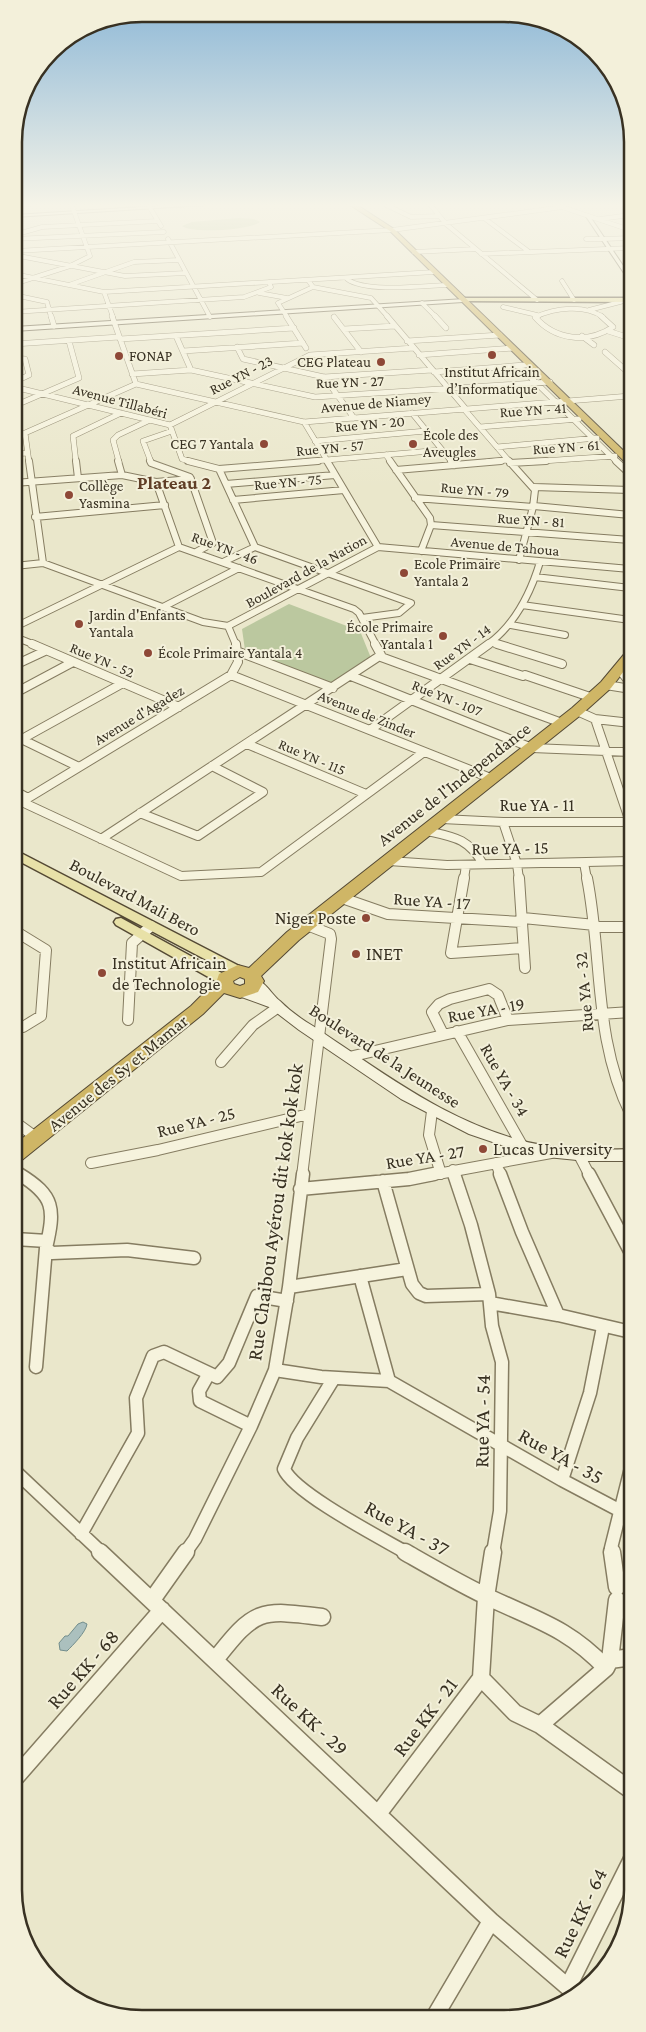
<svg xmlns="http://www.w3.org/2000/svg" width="646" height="2032" font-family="'Crimson Pro',serif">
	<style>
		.green { fill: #bbc89f }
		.water { fill: #abc0be; stroke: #728d8c }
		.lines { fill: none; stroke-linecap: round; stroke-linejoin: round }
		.street-far6-casing { stroke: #857c61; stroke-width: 5 }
		.street-far5-casing { stroke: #857c61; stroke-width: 6 }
		.street-far4-casing { stroke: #857c61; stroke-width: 8 }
		.street-far3-casing { stroke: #857c61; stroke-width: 10 }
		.street-far2-casing { stroke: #857c61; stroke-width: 12 }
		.street-far1-casing { stroke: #857c61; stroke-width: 15 }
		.street-casing { stroke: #857c61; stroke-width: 19 }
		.secondary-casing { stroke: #675d44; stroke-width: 2 }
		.primary-casing { stroke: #544934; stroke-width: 3 }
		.highway-casing { stroke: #544934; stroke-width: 2 }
		.street-far6 { stroke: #f6f3dd; stroke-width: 4 }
		.street-far5 { stroke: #f6f3dd; stroke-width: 5 }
		.street-far4 { stroke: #f6f3dd; stroke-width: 6 }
		.street-far3 { stroke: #f6f3dd; stroke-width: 8 }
		.street-far2 { stroke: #f6f3dd; stroke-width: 10 }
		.street-far1 { stroke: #f6f3dd; stroke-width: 12 }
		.street { stroke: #f6f3dd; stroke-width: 16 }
		.secondary { fill: #f6f3dd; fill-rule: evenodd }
		.primary { fill: #e8e1a8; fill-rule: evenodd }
		.highway { fill: #cfb666; fill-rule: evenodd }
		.poi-dot { fill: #8e4837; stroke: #f3f0da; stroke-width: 2 }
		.labels { text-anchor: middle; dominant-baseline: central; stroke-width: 4; stroke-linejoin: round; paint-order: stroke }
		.far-poi-label { font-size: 15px; fill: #383122; stroke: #f3f0da; text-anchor: start }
		.far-street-label { font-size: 15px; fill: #383122; stroke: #f3f0da }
		.street-label { font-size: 18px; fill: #383122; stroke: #f3f0da }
		.poi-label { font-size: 18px; fill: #383122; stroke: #f3f0da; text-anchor: start }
		.far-district-label { font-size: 19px; font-weight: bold; fill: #603e26; stroke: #f3f0da }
		.near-street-label { font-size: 21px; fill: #383122; stroke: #f3f0da }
		.rim { fill: none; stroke: #383122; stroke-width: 2.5 }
	</style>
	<rect width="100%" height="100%" fill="#eae7cb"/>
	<path class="green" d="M239 218 254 219 260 222C250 230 192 234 182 226L192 222Z
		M289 604 360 631 371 658 331 683 245 650 242 629Z"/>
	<path class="water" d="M83 1622 87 1624C86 1632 73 1645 67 1651L60 1650 59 1643 65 1636H68L78 1624Z"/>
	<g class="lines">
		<defs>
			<path id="street-far6" d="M147 203 161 226
				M382 203 411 217 439 216
				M429 203 446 224 537 300
				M14 205 39 203
				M556 205 630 230
				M630 207 624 208 630 210
				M484 218 528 251
				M600 219 630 215
				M14 235 42 227 158 221
				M14 239 164 232
				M168 239 210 317
				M586 239H603
				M603 239 630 238
				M14 241 19 256 125 276 186 273
				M16 251 392 230 563 207
				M414 252 475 249
				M481 254 630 248
				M14 274 104 292 113 317
				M347 279C365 293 424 286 447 285
				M308 280 313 287 371 298 388 317
				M562 281 574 300
				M14 284 70 266 90 256 71 203
				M69 285 134 262 179 260
				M104 292 434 272
				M259 293 287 298
				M14 295 47 302 51 317
				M422 303 436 317
				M503 307 537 315
				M589 310 628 300
				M14 312 244 297 271 287 269 282
				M287 317 278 303 313 287
				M535 317C555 308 584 304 603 317"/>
			<path id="street-far5" d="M51 316 54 326
				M112 316 136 384
				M286 316 306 348
				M387 316 466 409
				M435 316 446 328
				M538 316 535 317C555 340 587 344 613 327L601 316
				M334 317 361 352
				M344 329 395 326
				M608 331 630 338
				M176 336 191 370 315 397 550 382
				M582 336 594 345
				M120 339 294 328
				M407 341 500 335
				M14 344 119 337
				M237 347 243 359 324 377 432 370
				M183 351 303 343
				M605 352 630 374
				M419 355 513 348
				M14 358 25 359 29 375 14 382
				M519 366 617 462
				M434 372 525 365
				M132 374 191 370
				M324 377 354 418
				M14 387 170 425 182 459 192 462
				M14 406 79 378 69 341
				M464 409 510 462
				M412 413 452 462
				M304 422 328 462
				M170 425 310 355 414 348
				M480 427 579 419
				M25 433 29 462
				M14 434 25 433 136 384 304 422 630 396
				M315 441 426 431
				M497 447 597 438
				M14 454 27 453
				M386 455 391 462
				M76 462 73 436 121 413
				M119 462 113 440 118 435 150 420
				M151 462 143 441 172 431
				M303 462 442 450
				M487 462 507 460
				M528 462 615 456"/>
			<path id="street-far4" d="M29 461 43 563
				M76 461 78 478
				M118 461 122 475 156 482 179 547 354 609 359 613 376 645
				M150 461 151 463 190 477 213 543 196 552
				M188 461 219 469 255 547 411 603 399 613 362 618
				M327 461 378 547
				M390 461 430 518 431 525 421 551
				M451 461 455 465
				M509 461 535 490 533 507 519 560
				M616 461 630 474
				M510 463 546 461
				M219 469 318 461
				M396 470 501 461
				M156 482 191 479
				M14 483 122 475
				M226 484 335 475
				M534 487 630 490
				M415 498 533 507
				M233 500 344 490
				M534 506 630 515
				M35 517 165 505
				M431 525 630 540
				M378 547 630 569
				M223 562 255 547
				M15 566 43 563 203 622 228 626 378 547
				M535 577 630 588
				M522 605 630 620
				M163 607 239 568
				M511 625 565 635
				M228 626 236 645
				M15 627 179 547
				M15 637 35 645
				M493 643 501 645
				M487 645C515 625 530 595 540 562"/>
			<path id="street-far3" d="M32 644 179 707
				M497 644 562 664
				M239 652 333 688
				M381 657 562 723
				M470 659 523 676
				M15 665 45 651
				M620 670 631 684
				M231 675 493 779
				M525 675 593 698
				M351 676 532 748 631 752
				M606 685 631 689
				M15 693 73 662
				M577 711 595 719 631 723
				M595 719 631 825
				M370 730 489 644
				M15 736 79 767
				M22 739 123 683
				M247 744 366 794
				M15 791 28 798
				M22 802 181 876 261 872 424 752
				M15 806 231 675 238 662 236 644
				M140 813 198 836 263 792 212 766
				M442 819 503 822H631
				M503 822 517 864 519 879
				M427 831C454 837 468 838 483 864
				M101 839 381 655 375 644
				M389 861 447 865 631 861
				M584 863 587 879
				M464 879 466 865"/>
			<path id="street-far2" d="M464 878 451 953 523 948
				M519 878 525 968
				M587 878C603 959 593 1039 631 1115
				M342 898 388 914 522 922
				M523 918 595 925
				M595 927H631
				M15 931 46 950 41 1016 23 1027 15 1025
				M128 1020 132 943 151 926
				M457 1031 523 1147
				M443 1034 432 1012 439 1004 450 999 489 989 498 995 508 1020
				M349 1057 508 1020 631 1012
				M221 1062 253 1025 277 1008
				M432 1111 429 1135 441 1174
				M15 1122 37 1138
				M579 1155 590 1176
				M91 1163 158 1150 309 1114
				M496 1163 501 1176
				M453 1170 455 1176
				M15 1172 21 1176
				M302 1176 331 939 330 934 307 925
				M427 1176 551 1153"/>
			<path id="street-far1" d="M19 1174C55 1196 55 1209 46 1248L52 1253 127 1250 194 1258
				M454 1174 471 1225 489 1294 492 1326 502 1362 500 1511 493 1553
				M500 1174 522 1232 558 1315
				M589 1174 631 1253
				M383 1181 412 1284 419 1293 426 1296 489 1294
				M300 1189 409 1179 434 1174
				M15 1239 47 1241
				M360 1276 389 1381
				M289 1287 407 1269
				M490 1303 558 1315 631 1332
				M36 1367 46 1248
				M275 1370 321 1377 389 1381 562 1480 632 1517
				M208 1375 199 1391 200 1401 251 1426
				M334 1378 297 1438 284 1469C294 1493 381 1538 407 1553
				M16 1472 102 1553
				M562 1480 590 1393 603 1327
				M81 1534 138 1433 136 1398 153 1356 164 1352 217 1377 229 1363 257 1296 287 1301
				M185 1553 195 1539 251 1426 275 1370 289 1287 303 1174
				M612 1553 611 1548 631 1468"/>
			<path id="street" d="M100 1552 491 1921 576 1994
				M405 1552C433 1568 462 1585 492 1599 539 1621 569 1629 606 1668
				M612 1552 617 1587
				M152 1600 186 1552
				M215 1660C255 1609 259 1609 322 1617
				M610 1660 617 1600
				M481 1678 486 1597 493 1552
				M540 1725 606 1668 610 1660 632 1657
				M16 1777 162 1610
				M378 1814 481 1678 515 1713 540 1725 632 1791
				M568 1987 632 1859
				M435 2016 491 1921"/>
			<path id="secondary" d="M206 203H235L14 217V215Z
				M585 215H589L630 276V282Z
				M465 299 463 302 14 331V327Z
				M255 979C265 981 272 995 280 1001 290 1011 301 1019 313 1026 385 1074 459 1132 548 1146 575 1150 603 1150 631 1149V1161H587L547 1157 510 1148 469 1134 401 1099 299 1030 269 1007 236 995 234 992 236 989 241 987 255 992 248 983Z"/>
			<path id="primary" d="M463 298H630V302L461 301Z
				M15 850 243 968 245 971 243 974H233L15 859Z
				M121 918 229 977 231 980 229 983H219L116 925 114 922 116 919Z"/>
			<path id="highway" d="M347 203H354L394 229 630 457V465L627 464 390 231Z
				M630 651V663L611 688 582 714 299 940 261 976 264 981 258 992 240 998 224 993 203 1014 22 1160 15 1162V1144L191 1006 217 980 219 974 238 965 249 968 287 932 572 708 601 682 626 652ZM240 977 245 979V984L240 986 234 984 233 981Z"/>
		</defs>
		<use href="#street-far6" class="street-far6-casing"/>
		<use href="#street-far5" class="street-far5-casing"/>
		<use href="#street-far4" class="street-far4-casing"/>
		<use href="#street-far3" class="street-far3-casing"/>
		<use href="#street-far2" class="street-far2-casing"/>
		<use href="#street-far1" class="street-far1-casing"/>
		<use href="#street" class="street-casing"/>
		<use href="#secondary" class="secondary-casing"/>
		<use href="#primary" class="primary-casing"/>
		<use href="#highway" class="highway-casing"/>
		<use href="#street-far6" class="street-far6"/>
		<use href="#street-far5" class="street-far5"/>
		<use href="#street-far4" class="street-far4"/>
		<use href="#street-far3" class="street-far3"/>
		<use href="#street-far2" class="street-far2"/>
		<use href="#street-far1" class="street-far1"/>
		<use href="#street" class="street"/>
		<use href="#secondary" class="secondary"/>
		<use href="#primary" class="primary"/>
		<use href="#highway" class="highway"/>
	</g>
	<linearGradient id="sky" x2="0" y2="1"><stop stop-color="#8fb9d7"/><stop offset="0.42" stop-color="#f6f4e8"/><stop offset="1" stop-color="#f6f4e8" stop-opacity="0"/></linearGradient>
	<rect width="646" height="488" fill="url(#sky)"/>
	<g class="poi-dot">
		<circle cx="492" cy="355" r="5"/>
		<circle cx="119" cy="356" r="5"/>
		<circle cx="381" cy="362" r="5"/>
		<circle cx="264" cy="444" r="5"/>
		<circle cx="413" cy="444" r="5"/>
		<circle cx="69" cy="495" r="5"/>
		<circle cx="404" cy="573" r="5"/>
		<circle cx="79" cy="624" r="5"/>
		<circle cx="443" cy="636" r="5"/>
		<circle cx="148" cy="653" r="5"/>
		<circle cx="366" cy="918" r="5"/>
		<circle cx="356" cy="954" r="5"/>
		<circle cx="102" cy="973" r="5"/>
		<circle cx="483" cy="1149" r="5"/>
	</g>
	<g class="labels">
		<g class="far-poi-label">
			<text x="129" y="356">FONAP</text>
			<text x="371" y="362" text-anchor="end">CEG Plateau</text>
			<text x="492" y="372" text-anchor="middle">Institut Africain<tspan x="492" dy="17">d’Informatique</tspan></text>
			<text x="423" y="435">École des<tspan x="423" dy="17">Aveugles</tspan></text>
			<text x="254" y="444" text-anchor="end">CEG 7 Yantala</text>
			<text x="79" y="486">Collège<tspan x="79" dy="17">Yasmina</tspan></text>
			<text x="414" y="564">Ecole Primaire<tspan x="414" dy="17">Yantala 2</tspan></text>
			<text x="89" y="615">Jardin d'Enfants<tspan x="89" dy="17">Yantala</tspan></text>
			<text x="433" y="627" text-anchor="end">École Primaire<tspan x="433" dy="17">Yantala 1</tspan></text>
			<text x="158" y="653">École Primaire Yantala 4</text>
		</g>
		<g class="far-street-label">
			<text transform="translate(241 375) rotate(-27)">Rue YN - 23</text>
			<text transform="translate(350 382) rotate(-2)">Rue YN - 27</text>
			<text transform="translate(120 401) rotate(15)">Avenue Tillabéri</text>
			<text transform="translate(376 403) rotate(-5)">Avenue de Niamey</text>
			<text transform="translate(533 410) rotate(-4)">Rue YN - 41</text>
			<text transform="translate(370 424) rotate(-5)">Rue YN - 20</text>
			<text transform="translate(566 447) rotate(-4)">Rue YN - 61</text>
			<text transform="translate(330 448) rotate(-5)">Rue YN - 57</text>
			<text transform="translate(288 482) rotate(-5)">Rue YN - 75</text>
			<text transform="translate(475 490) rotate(5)">Rue YN - 79</text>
			<text transform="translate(531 520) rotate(4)">Rue YN - 81</text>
			<text transform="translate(505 546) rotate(5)">Avenue de Tahoua</text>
			<text transform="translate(225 548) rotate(20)">Rue YN - 46</text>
			<text transform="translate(306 571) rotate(-29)">Boulevard de la Nation</text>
			<text transform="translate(462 647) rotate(-36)">Rue YN - 14</text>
			<text transform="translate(102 660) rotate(23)">Rue YN - 52</text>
			<text transform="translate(447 698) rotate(22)">Rue YN - 107</text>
			<text transform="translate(367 714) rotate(22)">Avenue de Zinder</text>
			<text transform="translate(139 715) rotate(-31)">Avenue d'Agadez</text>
			<text transform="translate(312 757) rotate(23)">Rue YN - 115</text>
		</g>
		<g class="street-label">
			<text transform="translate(454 784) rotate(-38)">Avenue de l'Independance</text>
			<text x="537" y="805">Rue YA - 11</text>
			<text transform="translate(510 848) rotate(-1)">Rue YA - 15</text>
			<text transform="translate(135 897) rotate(28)">Boulevard Mali Bero</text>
			<text transform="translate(432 901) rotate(4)">Rue YA - 17</text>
			<text transform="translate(584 992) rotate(-95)">Rue YA - 32</text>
			<text transform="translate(486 1010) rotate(-10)">Rue YA - 19</text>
			<text transform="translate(385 1056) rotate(33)">Boulevard de la Jeunesse</text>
			<text transform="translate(118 1073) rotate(-39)">Avenue des Sy et Mamar</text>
			<text transform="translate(505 1080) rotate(60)">Rue YA - 34</text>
			<text transform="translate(196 1122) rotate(-14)">Rue YA - 25</text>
			<text transform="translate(425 1157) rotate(-9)">Rue YA - 27</text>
		</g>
		<g class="poi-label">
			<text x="356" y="918" text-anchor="end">Niger Poste</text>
			<text x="366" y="954">INET</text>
			<text x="112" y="963">Institut Africain<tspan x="112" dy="21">de Technologie</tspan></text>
			<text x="493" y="1149">Lucas University</text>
		</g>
		<g class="far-district-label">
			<text x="174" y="482">Plateau 2</text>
		</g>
		<g class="near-street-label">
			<text transform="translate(275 1212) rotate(-82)">Rue Chaibou Ayérou dit kok kok kok</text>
			<text transform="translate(482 1421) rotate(-89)">Rue YA - 54</text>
			<text transform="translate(561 1456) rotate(29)">Rue YA - 35</text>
			<text transform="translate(407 1528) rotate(29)">Rue YA - 37</text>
			<text transform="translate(83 1669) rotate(-49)">Rue KK - 68</text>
			<text transform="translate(425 1717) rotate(-53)">Rue KK - 21</text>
			<text transform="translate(310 1719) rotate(43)">Rue KK - 29</text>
			<text transform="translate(580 1913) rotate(-64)">Rue KK - 64</text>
		</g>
	</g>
	<path d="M0 0H646V2032H0ZM142 22H504A120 120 0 0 1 624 142V1890A120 120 0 0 1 504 2010H142A120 120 0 0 1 22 1890V142A120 120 0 0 1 142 22Z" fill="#f3f0da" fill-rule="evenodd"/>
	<path class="rim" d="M142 22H504A120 120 0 0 1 624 142V1890A120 120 0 0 1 504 2010H142A120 120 0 0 1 22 1890V142A120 120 0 0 1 142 22Z"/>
</svg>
